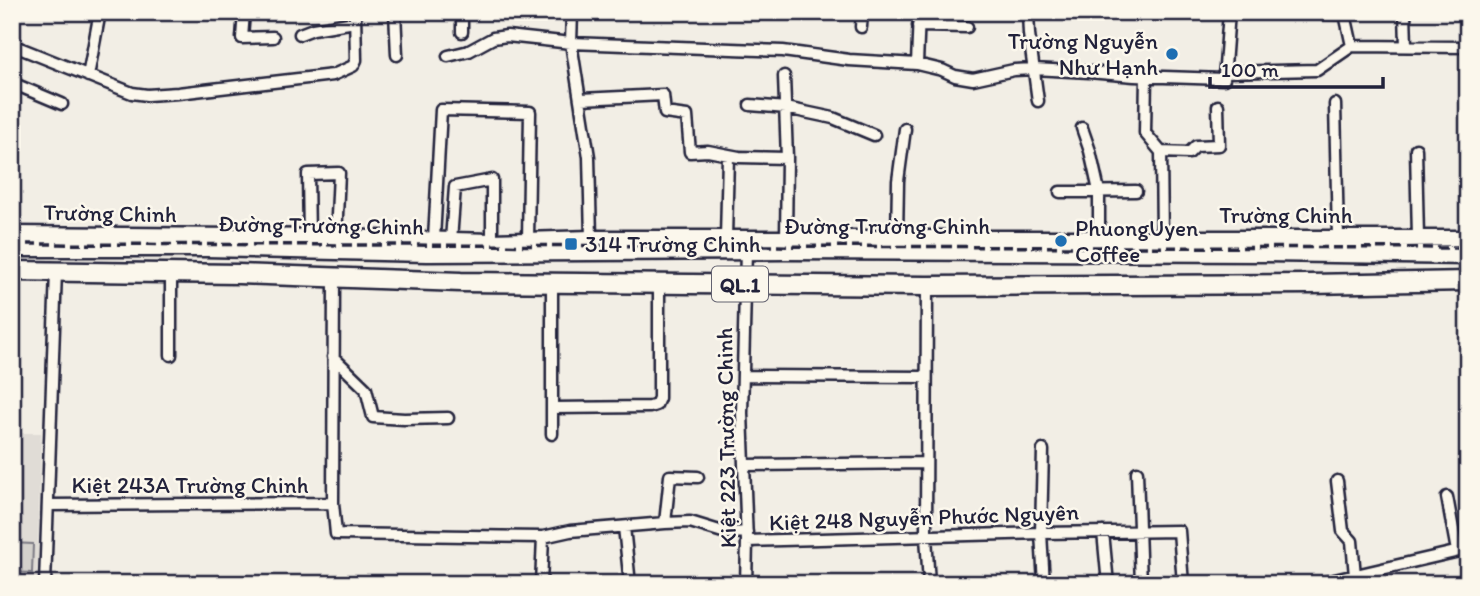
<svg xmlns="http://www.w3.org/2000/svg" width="1480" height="596" font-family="Itim,sans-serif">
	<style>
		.built { fill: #e0dcd6 }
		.green { fill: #d4d1cc; stroke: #7b7a84; stroke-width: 2 }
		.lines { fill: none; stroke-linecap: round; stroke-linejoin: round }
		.street-casing { stroke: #22223b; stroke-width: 15 }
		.secondary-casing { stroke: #22223b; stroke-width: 19 }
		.highway-casing { stroke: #22223b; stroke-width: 23 }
		.street { stroke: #fbf7ec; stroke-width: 10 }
		.secondary { stroke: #fbf7ec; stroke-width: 14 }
		.highway { stroke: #fbf7ec; stroke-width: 18 }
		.rail { stroke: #22223b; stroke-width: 3.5; stroke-dasharray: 10 5; stroke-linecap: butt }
		.poi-dot { fill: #1f6fb2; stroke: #fbf7ec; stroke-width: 2.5 }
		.labels { text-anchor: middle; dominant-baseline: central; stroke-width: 5; stroke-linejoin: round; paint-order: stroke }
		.shield { fill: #fbf7ec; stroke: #636270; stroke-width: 2 }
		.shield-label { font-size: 21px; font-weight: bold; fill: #22223b }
		.poi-label { font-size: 23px; fill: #22223b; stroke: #fbf7ec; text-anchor: start }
		.street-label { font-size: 23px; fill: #22223b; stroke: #fbf7ec }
	</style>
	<rect width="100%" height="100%" fill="#f2eee5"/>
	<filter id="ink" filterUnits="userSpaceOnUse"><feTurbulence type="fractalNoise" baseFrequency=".0143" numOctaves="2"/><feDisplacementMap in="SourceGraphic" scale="14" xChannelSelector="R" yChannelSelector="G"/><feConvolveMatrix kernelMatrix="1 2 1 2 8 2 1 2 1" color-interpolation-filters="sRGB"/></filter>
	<g filter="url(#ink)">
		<path class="built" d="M12 433H41L37 580 15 584H12Z"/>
		<path class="green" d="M12 543 33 544 32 573 12 572Z"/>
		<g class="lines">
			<defs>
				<path id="street" d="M244 12 242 38 273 37
					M395 12 397 55
					M462 12V32
					M572 12 571 43 589 157 591 238
					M1028 12 1029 34 1038 101
					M1264 12 1345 14 1352 46 1468 47
					M1405 12 1406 46
					M918 26 967 27
					M861 27 862 12
					M300 34 313 29 355 22
					M12 45 132 93 147 95 178 93 333 75 353 66 356 60 355 12
					M448 56 469 51 493 38 507 36 571 43 783 51 849 60 917 64 942 70 955 76 973 79 1014 70 1034 69 1089 72 1134 76 1224 79 1229 12
					M917 64 919 12
					M1224 72 1317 70 1352 46
					M88 76 100 12
					M784 76 787 158 786 238
					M1146 76 1145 133 1161 152 1162 238
					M12 83 62 104
					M581 99 663 95 665 113 687 116 690 152 708 151 739 157 787 158
					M1335 104 1338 238
					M750 105 786 108 833 118 874 135
					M1082 128 1090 151 1099 191V238
					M1416 149 1418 238
					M1161 152 1189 153 1196 146 1219 145 1218 106
					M1060 192 1136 191
					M309 237 308 174 339 173 336 237
					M726 238 728 156
					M897 238 898 181 905 129
					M434 239 441 110 530 112 528 240
					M451 240 455 187 492 180V241
					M171 273V355
					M334 278 333 503 336 534 543 537 570 531 665 523 670 476 698 477
					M552 283V434
					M927 286 926 536 929 584
					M333 357 366 389 373 417 404 419 448 418
					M743 376 926 377
					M552 408 650 407 656 405 659 398V283
					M1043 450 1041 533 1044 584
					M744 465 926 463
					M1137 472 1141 584
					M1337 481 1343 531 1352 541 1355 576
					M1447 497 1457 551
					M48 505 333 503
					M665 523 690 522 726 533 747 532
					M624 527 630 584
					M1103 532 1108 584
					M747 541 1041 533 1179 531 1183 584
					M45 584 56 271
					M541 584 543 537
					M746 584 747 541 742 413 746 250
					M1317 584 1468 549"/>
				<path id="secondary" d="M12 234 336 237 492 241 591 238H1468"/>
				<path id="highway" d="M12 247H206L427 252 784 250 1266 252 1468 255
					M12 271 239 274 461 282 927 286 1310 284 1468 281"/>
			</defs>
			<use href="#street" class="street-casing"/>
			<use href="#secondary" class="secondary-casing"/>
			<use href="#highway" class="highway-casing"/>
			<use href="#street" class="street"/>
			<use href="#secondary" class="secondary"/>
			<use href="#highway" class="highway"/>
			<path class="rail" d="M12 244 1468 248"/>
		</g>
	</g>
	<g class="poi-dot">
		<circle cx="1172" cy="54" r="7"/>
		<circle cx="1061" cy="241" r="7"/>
		<rect x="564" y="237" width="14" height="14" rx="3.5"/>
	</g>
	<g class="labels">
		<rect class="shield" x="712" y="266.5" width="56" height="35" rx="5"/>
		<g class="shield-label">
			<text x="740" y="284">QL.1</text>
		</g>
		<g class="poi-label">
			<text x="1158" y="41" text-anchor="end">Trường Nguyễn<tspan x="1158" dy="26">Như Hạnh</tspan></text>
			<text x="1075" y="228">PhuongUyen<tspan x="1075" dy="26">Coffee</tspan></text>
			<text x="585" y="244">314 Trường Chinh</text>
		</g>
		<g class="street-label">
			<text transform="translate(110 213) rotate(1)">Trường Chinh</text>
			<text x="1286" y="215">Trường Chinh</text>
			<text transform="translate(321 225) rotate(1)">Đường Trường Chinh</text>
			<text x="887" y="226">Đường Trường Chinh</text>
			<text transform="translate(726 438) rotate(-91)">Kiệt 223 Trường Chinh</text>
			<text x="190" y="485">Kiệt 243A Trường Chinh</text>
			<text transform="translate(924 517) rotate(-2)">Kiệt 248 Nguyễn Phước Nguyên</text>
		</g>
	</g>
	<rect width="1480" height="596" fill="none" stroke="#fbf7ec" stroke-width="42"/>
	<rect x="21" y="21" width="1438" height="554" fill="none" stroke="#22223b" stroke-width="2.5" filter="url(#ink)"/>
	<path d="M1210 77v10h173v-10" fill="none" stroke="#22223b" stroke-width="3.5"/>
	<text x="1221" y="77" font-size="21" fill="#22223b" stroke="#fbf7ec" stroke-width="5" paint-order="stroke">100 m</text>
</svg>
